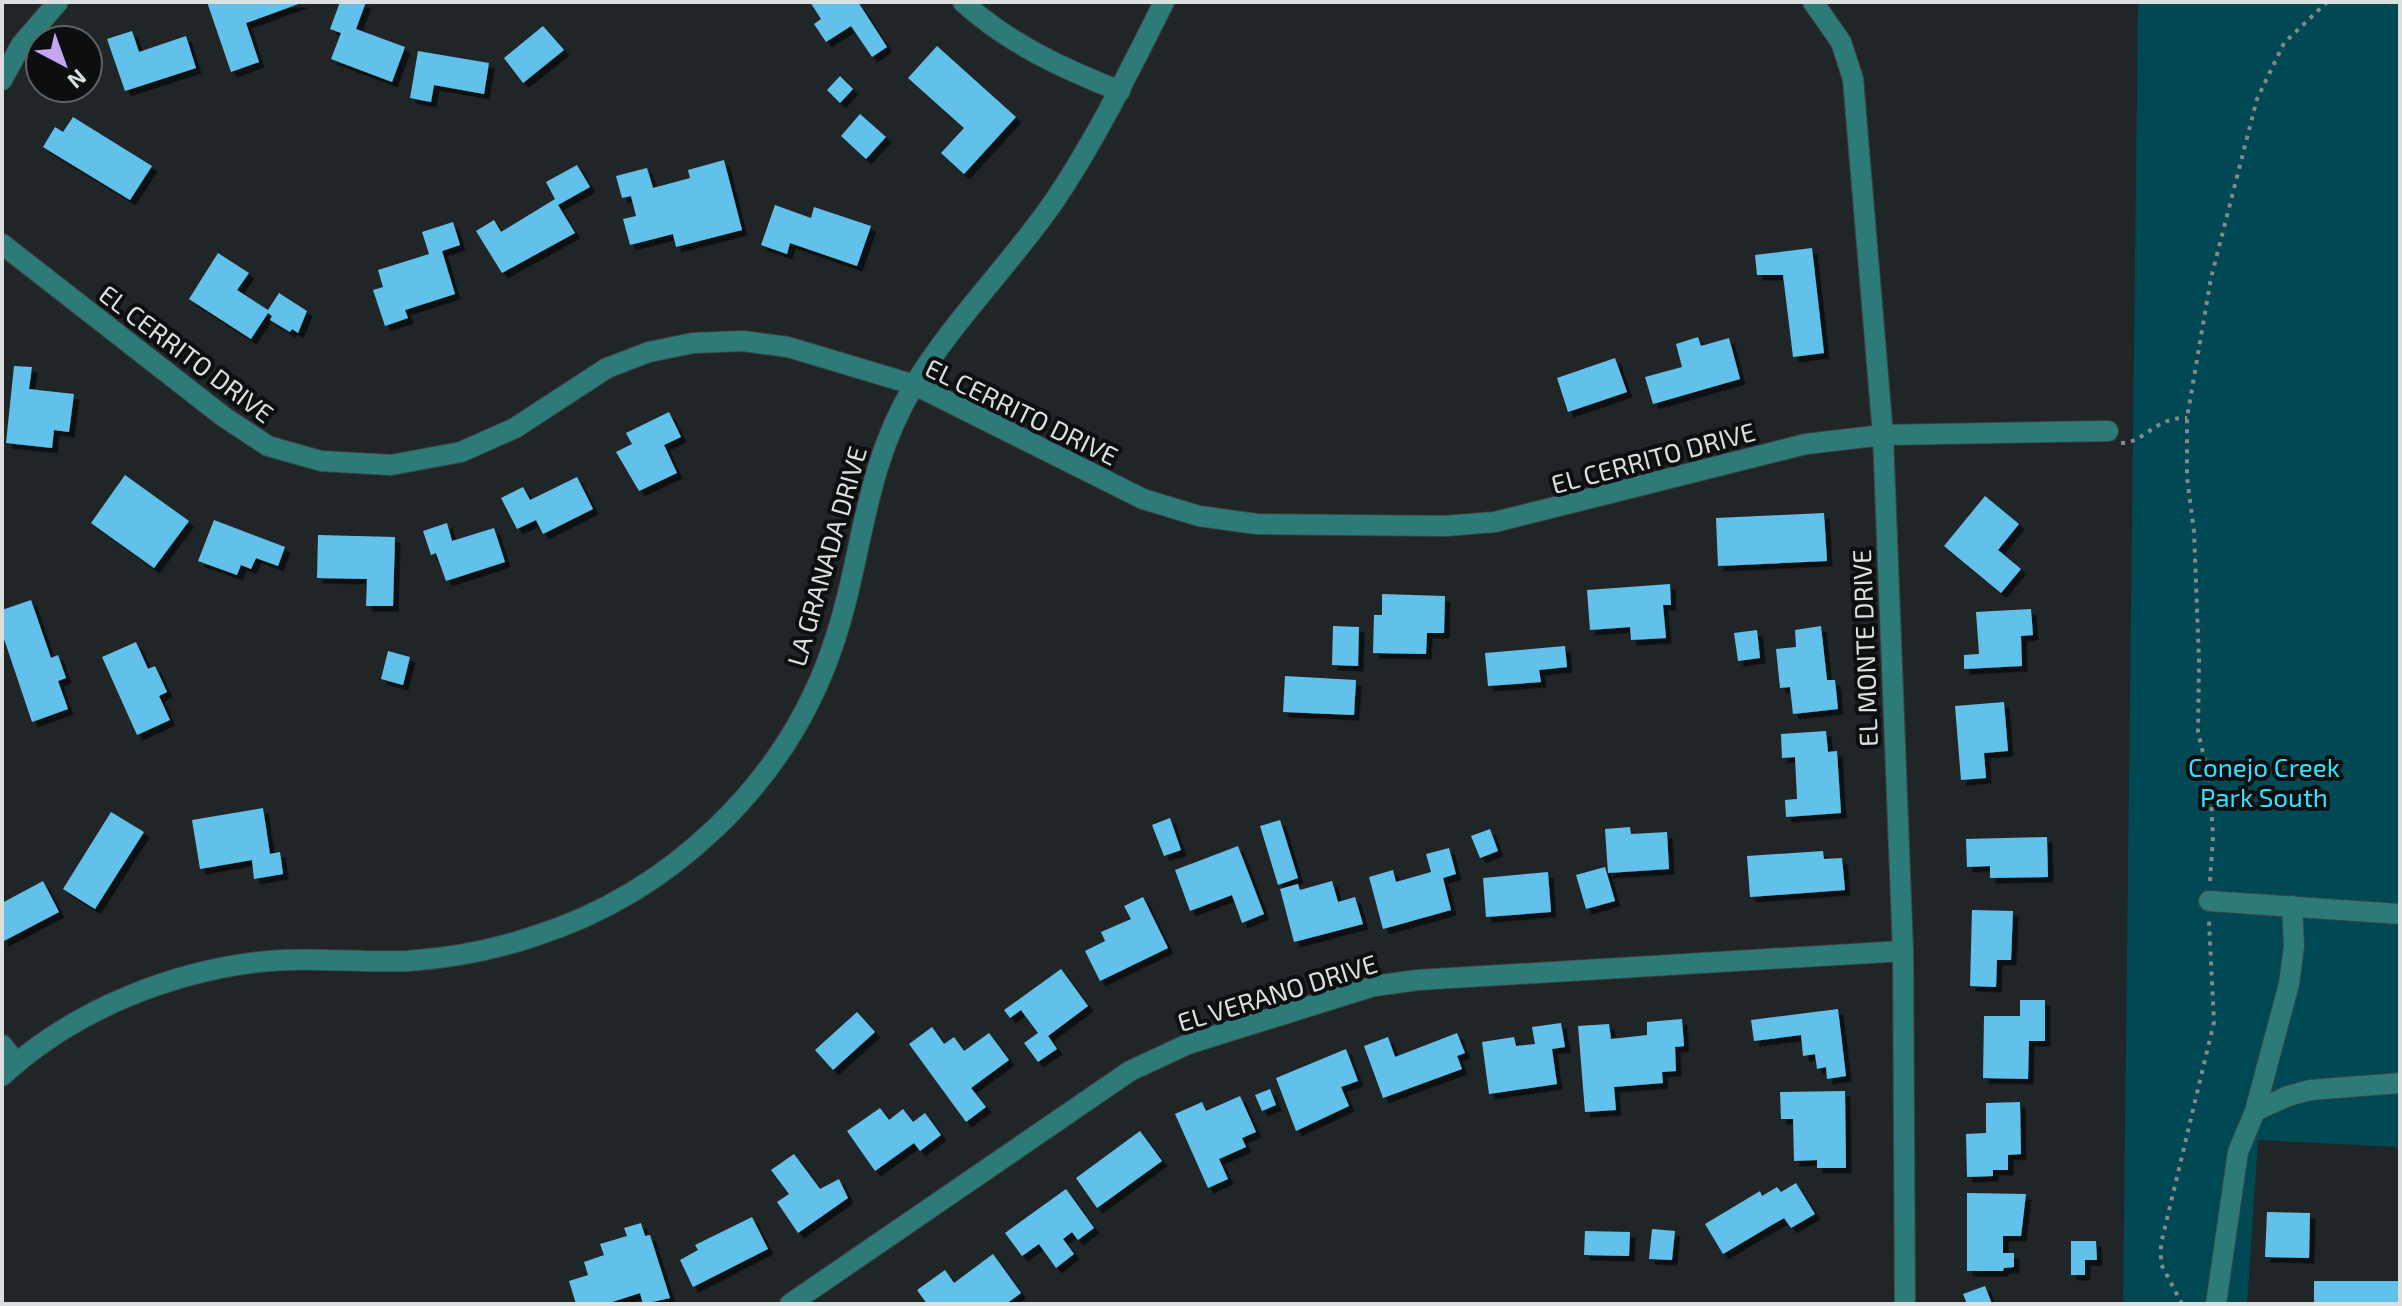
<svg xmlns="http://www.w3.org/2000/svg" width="2402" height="1306" font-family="'Exo 2',sans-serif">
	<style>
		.green { fill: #004853 }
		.building { fill: #62c1eb; filter: url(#shadow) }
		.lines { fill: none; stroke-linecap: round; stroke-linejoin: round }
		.minor-casing { stroke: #3e4444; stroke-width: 22 }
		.path { stroke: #85898a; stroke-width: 4; stroke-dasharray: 4 6; stroke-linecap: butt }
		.minor { stroke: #2c7b78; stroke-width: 20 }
		.labels { text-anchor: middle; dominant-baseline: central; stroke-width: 8; stroke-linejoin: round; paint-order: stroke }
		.street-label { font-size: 26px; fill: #dbdfdf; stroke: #0c0e0f }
		.park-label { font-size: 26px; fill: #30e2fc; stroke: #0c0e0f }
	</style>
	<defs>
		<filter id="shadow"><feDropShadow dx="5.5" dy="5.5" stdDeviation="0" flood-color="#0009"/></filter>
	</defs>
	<rect width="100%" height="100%" fill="#202627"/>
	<path class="green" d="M2138 2H2400V1147L2258 1140 2247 1304H2123Z"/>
	<path class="building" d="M207 2H304L246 23 259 62 231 72Z
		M340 2H366L356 29 405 47 392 82 331 59 341 33 330 29Z
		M810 2H858L887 47 872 57 851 26 826 42 814 24 821 19Z
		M543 26 564 50 523 83 504 58Z
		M132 31 139 52 186 36 196 68 125 91 107 39Z
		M937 46 1016 117 964 174 941 153 964 128 908 78Z
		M418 51 489 63 484 94 434 85 431 102 410 98Z
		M840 76 853 89 840 103 827 90Z
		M860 114 886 137 866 159 841 136Z
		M73 117 152 166 130 200 43 147 55 127 63 132Z
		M724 160 742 230 676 247 673 234 630 245 623 219 636 216 631 196 622 198 616 176 647 168 653 188 690 178 688 170Z
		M577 165 590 187 558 205 575 233 502 273 476 231 494 220 501 232 555 199 546 182Z
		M775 205 811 218 814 207 871 226 857 266 790 243 787 254 761 245Z
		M453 222 460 245 442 251 455 294 405 310 408 318 385 326 373 290 383 287 378 270 429 254 422 232Z
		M1812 248 1824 353 1793 357 1783 275H1757L1755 255Z
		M218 253 249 273 237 290 268 310 279 293 307 311 298 333 292 329 290 332 270 320 272 316 268 313 251 339 189 299Z
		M1698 337 1701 346 1729 338 1740 379 1653 404 1645 377 1682 367 1676 344Z
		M1615 358 1627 392 1568 412 1557 378Z
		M14 366 32 367 29 389 74 394 69 432 54 430 52 448 6 443Z
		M669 412 681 437 664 445 677 473 639 491 616 452 632 444 626 433Z
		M125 475 189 521 154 568 91 523Z
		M577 477 593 509 543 534 536 520 517 529 501 498 523 487 530 500Z
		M1985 496 2019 524 1998 550 2021 569 2001 593 1944 546Z
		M1824 513 1827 561 1718 566 1716 518Z
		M214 520 285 547 278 566 256 558 251 569 241 565 237 575 198 561Z
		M447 523 452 541 494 528 505 562 446 581 436 553 431 555 423 531Z
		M318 535 395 537 393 606H366L367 579 317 578Z
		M1670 584 1671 605H1663L1666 638 1631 640 1630 627 1590 630 1587 590Z
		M1382 594 1445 596 1444 633H1427L1426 654 1373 653 1374 615H1382Z
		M31 600 51 658 58 655 66 678 58 681 68 709 32 722 2 633V610Z
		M2031 609 2033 635 2021 636 2022 666 1964 669V655L1979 654 1976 612Z
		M1333 626 1359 627 1358 666 1332 665Z
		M1821 626 1827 680H1835L1838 709 1793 714 1790 687 1780 688 1776 649 1796 647 1795 630Z
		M1757 630 1760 658 1738 661 1734 633Z
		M136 642 148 669 155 666 167 692 159 696 170 720 137 735 102 657Z
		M1565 646 1567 667 1539 670 1541 682 1488 686 1485 653Z
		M388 651 410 657 403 685 381 679Z
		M1285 676 1356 680 1354 715 1283 712Z
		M2004 702 2008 751 1984 753 1986 778 1961 780 1955 706Z
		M1826 731 1828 752 1837 751 1841 813 1786 817 1785 800 1797 799 1795 757 1782 758 1781 734Z
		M263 808 270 854 280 852 283 874 254 879 252 860 200 869 192 820Z
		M111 812 144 832 95 909 63 889Z
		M1170 818 1181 850 1164 856 1152 825Z
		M1280 820 1298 878 1278 885 1260 826Z
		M1630 827 1631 834 1667 832 1669 869 1608 873 1605 829Z
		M1490 829 1498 851 1480 858 1471 836Z
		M2047 837 2048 877 1990 878V866L1967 867 1966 839Z
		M1238 846 1264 914 1242 923 1232 895 1190 911 1175 870Z
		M1449 848 1456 874 1443 878 1451 910 1383 929 1369 877 1393 870 1396 882 1431 872 1426 854Z
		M1823 851 1824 859 1842 858 1845 890 1750 897 1747 856Z
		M1605 867 1615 901 1586 909 1576 875Z
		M1548 872 1551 912 1486 917 1483 878Z
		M43 881 59 912 2 942V903Z
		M1332 881 1338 902 1355 897 1363 924 1294 942 1280 889 1298 884 1300 890Z
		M1143 897 1168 948 1100 981 1085 951 1105 941 1101 932 1131 919 1124 906Z
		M1972 910 2013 911 2011 960H1997L1996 987 1970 986Z
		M1061 969 1088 1006 1048 1036 1057 1049 1038 1062 1024 1043 1038 1033 1021 1010 1010 1018 1004 1010Z
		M2020 1000H2045V1041H2029L2028 1079 1983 1078 1984 1016H2020Z
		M1838 1009 1846 1076 1827 1079 1826 1067 1817 1069 1815 1054 1803 1056 1801 1035 1754 1041 1751 1020Z
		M857 1012 875 1032 833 1070 815 1050Z
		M1682 1019 1684 1046 1675 1047 1676 1071 1662 1072 1663 1083 1614 1087 1616 1110 1585 1112 1578 1026 1609 1024 1611 1039 1647 1035V1022Z
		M1561 1023 1565 1047 1552 1049 1557 1084 1489 1094 1482 1042 1514 1037 1516 1046 1535 1044 1532 1027Z
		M932 1027 944 1044 954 1037 964 1051 989 1033 1009 1060 971 1088 986 1107 966 1122 909 1044Z
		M1457 1033 1465 1053 1457 1056 1462 1069 1383 1098 1364 1046 1388 1037 1395 1057Z
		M1346 1049 1358 1081 1341 1087 1349 1106 1296 1131 1276 1078Z
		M1270 1089 1276 1105 1262 1111 1255 1095Z
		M1845 1091 1846 1168H1817V1160L1794 1161 1793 1119H1781L1780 1092Z
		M1240 1096 1256 1132 1242 1138 1246 1147 1219 1159 1228 1179 1208 1188 1175 1114 1202 1102 1206 1111Z
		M2020 1102 2021 1154 2008 1155V1170H1993V1176L1967 1177 1966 1134 1986 1133V1103Z
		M880 1108 889 1120 903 1109 913 1122 925 1113 941 1135 920 1151 914 1143 875 1171 847 1131Z
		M1140 1131 1162 1161 1097 1208 1076 1178Z
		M794 1154 820 1189 839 1179 848 1198 798 1233 777 1202 789 1194 771 1170Z
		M1796 1183 1815 1214 1791 1228 1784 1218 1723 1254 1705 1224 1760 1191 1762 1196 1777 1187 1781 1192Z
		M1066 1189 1094 1228 1078 1240 1072 1232 1063 1239 1074 1254 1056 1268 1039 1244 1022 1256 1005 1233Z
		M1967 1193 2026 1194 2021 1236H2003V1253H2014V1267L2004 1268 2003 1271H1967Z
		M2267 1212 2310 1213 2309 1258 2265 1257Z
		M752 1217 768 1249 693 1287 680 1260 698 1250 695 1245Z
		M641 1223 645 1236 650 1235 670 1298 643 1304 640 1293 606 1304H576L569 1281 588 1275 584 1262 604 1255 600 1244 627 1236 624 1228Z
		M1652 1229 1675 1231 1672 1260 1649 1259Z
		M1585 1231 1630 1232 1629 1256 1584 1255Z
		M2071 1241H2096L2097 1260H2085V1275H2071Z
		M993 1254 1021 1293 1006 1304H927L917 1290 945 1270 954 1283Z
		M2314 1281H2400V1304H2314Z
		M1985 1286 1992 1304H1967L1963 1294Z"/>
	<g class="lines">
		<defs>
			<path id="minor" d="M963 2C1008 43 1063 69 1120 91
				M1813 2 1841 42 1853 79 1883 435 1903 951 1905 1304
				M2 80 21 45 58 2
				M2 244 224 417 268 446 321 461 391 465 461 452 515 428 607 368 649 352 693 343 743 341 788 347 915 385 1143 499 1199 516 1257 524 1445 526 1495 522 1806 444 1883 435 2108 431
				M2209 901 2400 914
				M2 1045 16 1063
				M2 1076C73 1010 173 970 269 961 315 957 361 963 408 961 451 958 494 950 535 936 670 893 784 785 831 651 864 558 861 475 913 387 953 320 1011 264 1055 200 1097 137 1130 70 1164 2
				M2255 1111 2288 1096 2310 1090 2400 1083
				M790 1304 1130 1071 1188 1044 1374 986 1418 980 1903 951
				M2216 1304 2238 1152 2255 1111 2289 984 2294 946 2292 906"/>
		</defs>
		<use href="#minor" class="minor-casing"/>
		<path class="path" d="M2121 443C2145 443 2154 417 2187 418
			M2210 881 2213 837 2210 782 2198 732 2199 661 2194 532 2187 477V418L2211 278 2257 99 2284 43 2327 2
			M2182 1304 2161 1264V1244L2214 1022 2209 921"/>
		<use href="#minor" class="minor"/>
	</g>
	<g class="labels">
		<g class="street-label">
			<text transform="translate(187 353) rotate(37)">EL CERRITO DRIVE</text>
			<text transform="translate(1022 411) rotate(26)">EL CERRITO DRIVE</text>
			<text transform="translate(1653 457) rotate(-15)">EL CERRITO DRIVE</text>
			<text transform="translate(826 556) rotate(-74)">LA GRANADA DRIVE</text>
			<text transform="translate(1864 648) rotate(-92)">EL MONTE DRIVE</text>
			<text transform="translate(1277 992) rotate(-17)">EL VERANO DRIVE</text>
		</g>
		<g class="park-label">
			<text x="2264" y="766">Conejo Creek<tspan x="2264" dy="30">Park South</tspan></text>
		</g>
	</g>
	<rect width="2402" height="1306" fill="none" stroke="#dbdfdf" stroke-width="8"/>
	<g transform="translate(64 64) rotate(139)"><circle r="38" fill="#0c0e0f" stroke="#5f6262" stroke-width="2"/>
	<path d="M0-6L14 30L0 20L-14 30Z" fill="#c5a6f0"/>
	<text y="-12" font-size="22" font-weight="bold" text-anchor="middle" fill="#dbdfdf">N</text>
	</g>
</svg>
